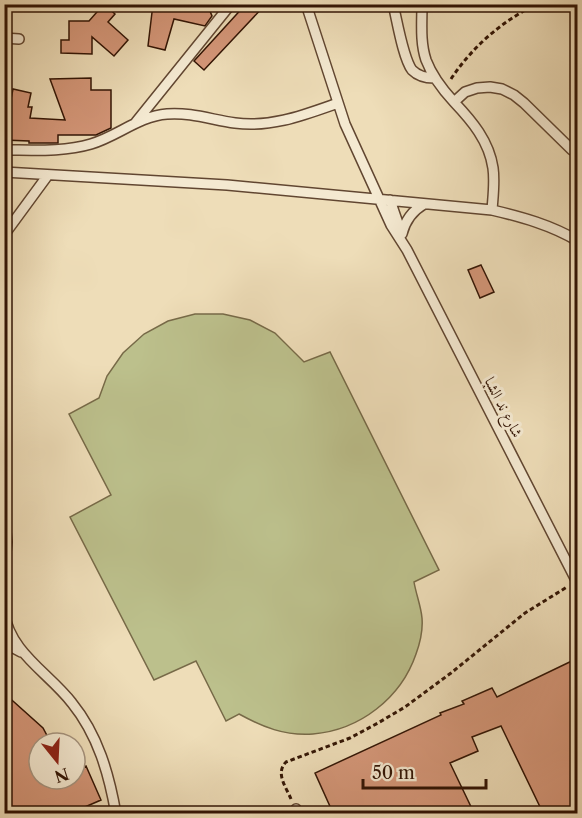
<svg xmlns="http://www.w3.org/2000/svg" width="582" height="818" font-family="'Libre Caslon Text',Amiri,serif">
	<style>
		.grass { fill: #bcc08c; stroke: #776a48; stroke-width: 1.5 }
		.building { fill: #d49678; stroke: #321404; stroke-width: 1.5 }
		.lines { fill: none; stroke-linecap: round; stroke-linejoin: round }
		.lane-casing { stroke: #614631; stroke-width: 12 }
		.path { stroke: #321404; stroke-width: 3; stroke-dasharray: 4.5 3; stroke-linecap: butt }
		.lane { stroke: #f4e9d1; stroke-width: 9 }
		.labels { text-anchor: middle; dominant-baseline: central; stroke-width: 6; stroke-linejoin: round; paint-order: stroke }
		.street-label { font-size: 15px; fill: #321404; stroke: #f4e9d1 }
	</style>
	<rect width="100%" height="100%" fill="#eeddb8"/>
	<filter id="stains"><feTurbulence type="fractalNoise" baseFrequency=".00333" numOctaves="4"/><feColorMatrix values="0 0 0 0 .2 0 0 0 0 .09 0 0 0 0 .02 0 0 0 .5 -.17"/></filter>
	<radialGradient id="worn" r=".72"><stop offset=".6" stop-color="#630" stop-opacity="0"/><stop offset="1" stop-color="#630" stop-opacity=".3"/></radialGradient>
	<path class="grass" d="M195 314H223L250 320 275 333 304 362 330 352 439 570 414 582C416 594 421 606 422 618 423 630 420 643 416 654 401 698 360 730 313 734 284 736 263 727 239 714L226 721 196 661 154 680 70 517 111 495 69 414 99 398 107 376 123 353 144 334 168 321Z"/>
	<path class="building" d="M104 4 115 14 108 22 128 40 114 56 92 37V54L61 53V40H69V21H89Z
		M153 4H207L212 16 205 26 174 19 165 50 148 46Z
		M246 4H266L204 70 194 61Z
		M91 78V90H111V128L96 135H58V143H29V141L4 140V103L10 104 13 89 31 93 28 107H32L30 118 65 120 50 79Z
		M481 265 494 292 480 298 468 270Z
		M578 658V813H543L501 726 472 737 478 751 450 763 474 813H333L315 773 441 715 440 713 464 704 462 701 492 688 497 697Z
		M4 693 43 728 51 743H39V779H75V771L86 766 101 800 71 813H4Z"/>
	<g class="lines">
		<defs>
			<path id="lane" d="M306 4 345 124 391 225 407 250 578 584
				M393 4C397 20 403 58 412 70 418 76 426 78 434 78
				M422 4C422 23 420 42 426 60 432 76 442 89 454 102 472 121 489 141 493 168 495 182 493 196 492 210
				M4 38 19 39
				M454 102 465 92 477 88 490 87 502 89 514 95 524 103 572 150 578 153
				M136 122 231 4
				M4 150C33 150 64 152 91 144 118 136 139 116 167 114 190 112 213 120 235 123 271 128 304 115 338 103
				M4 172 227 185 492 210C522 217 551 225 578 241
				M390 200 401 232
				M402 234C405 221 412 211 424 204
				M4 235 48 175
				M4 513 7 542 4 571
				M4 612C10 653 49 673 72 703 98 735 109 774 116 814
				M4 643 21 652
				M296 809 298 814"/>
		</defs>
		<use href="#lane" class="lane-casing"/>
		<path class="path" d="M451 79C472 47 502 21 537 4
			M291 799C286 787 275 773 286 762L350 738 378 723 405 707 451 673 525 613 567 587"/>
		<use href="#lane" class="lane"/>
	</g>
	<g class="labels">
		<g class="street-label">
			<text transform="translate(504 407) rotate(63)">شارع ند الشبا</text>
		</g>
	</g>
	<rect width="582" height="818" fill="none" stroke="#eeddb8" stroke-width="24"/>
	<rect x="6" y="6" width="570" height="806" fill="none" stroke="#321404" stroke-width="3"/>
	<rect x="12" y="12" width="558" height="794" fill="none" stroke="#321404" stroke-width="1.5"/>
	<g transform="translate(57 761) rotate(162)"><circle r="28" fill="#f4e9d1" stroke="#a6947f" stroke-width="1.5"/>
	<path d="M0-4.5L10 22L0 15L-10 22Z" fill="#8f2418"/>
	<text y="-9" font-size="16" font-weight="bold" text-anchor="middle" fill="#321404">N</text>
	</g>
	<path d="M363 779v9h123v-9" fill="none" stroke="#321404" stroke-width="3"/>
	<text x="372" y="779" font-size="18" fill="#321404" stroke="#f4e9d1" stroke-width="4.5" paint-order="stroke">50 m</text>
	<rect width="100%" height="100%" filter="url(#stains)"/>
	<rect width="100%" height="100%" fill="url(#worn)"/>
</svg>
